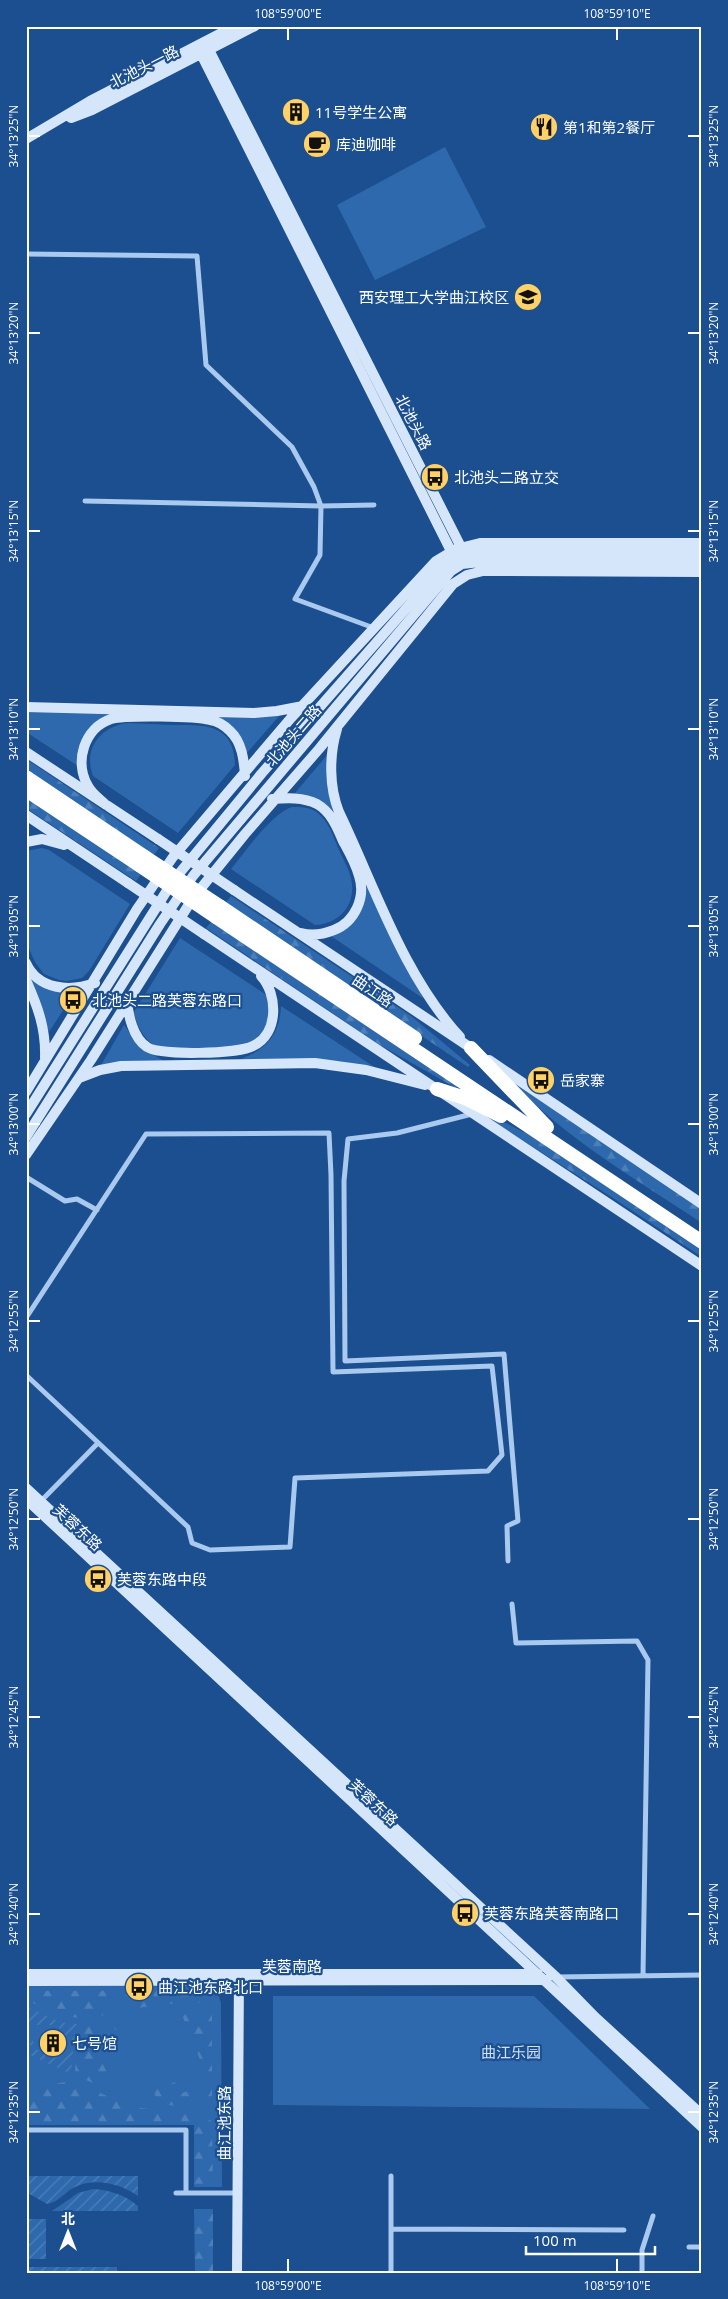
<svg xmlns="http://www.w3.org/2000/svg" width="728" height="2299" font-family="'Open Sans','Noto Sans SC',sans-serif">
	<style>
		.green { fill: #2e69ad }
		.forest { fill: url(#forest-firs); fill-rule: evenodd }
		.garden { fill: url(#garden-furrows) }
		.lines { fill: none; stroke-linecap: round; stroke-linejoin: round }
		.street { stroke: #a9c9ee; stroke-width: 5 }
		.secondary { stroke: #d6e6fa; stroke-width: 10 }
		.highway { stroke: #fff; stroke-width: 14 }
		.secondary-bridge { stroke: #d6e6fa; stroke-width: 10 }
		.highway-bridge { stroke: #fff; stroke-width: 14 }
		.ticks { fill: none; stroke: #fff; stroke-width: 2 }
		.labels { text-anchor: middle; dominant-baseline: central; stroke-width: 4.5; stroke-linejoin: round; paint-order: stroke }
		.street-label { font-size: 15px; fill: #fff; stroke: #1b4f8f }
		.poi-label { font-size: 15px; fill: #fff; stroke: #1b4f8f; text-anchor: start }
		.park-label { font-size: 15px; fill: #cfe3fa; stroke: #1b4f8f }
		.neatline { fill: none; stroke: #fff; stroke-width: 2 }
		.ticks-label { font-size: 12px; text-anchor: middle; fill: #fff }
	</style>
	<defs>
		<pattern id="forest-firs" width="22" height="20" patternUnits="userSpaceOnUse" patternTransform="scale(1.25)"><rect width="22" height="20" fill="#2e69ad"/><path d="M5 1l3.5 6h-7zM16 11l3.5 6h-7z" fill="#4d80b9"/></pattern>
		<pattern id="garden-furrows" width="10" height="10" patternUnits="userSpaceOnUse" patternTransform="scale(1.25)"><rect width="10" height="10" fill="#2e69ad"/><path d="M-1 1l2-2M0 10L10 0M9 11l2-2" fill="none" stroke="#4d80b9"/></pattern>
	</defs>
	<rect width="100%" height="100%" fill="#1b4f8f"/>
	<path class="green" d="M445 147 486 227 375 280 337 205Z
		M26 710 112 712V715L106 717 78 766 26 732Z
		M280 715 246 754 211 716Z
		M127 723C143 724 158 724 174 725 206 725 234 724 235 765L178 833 93 776C83 749 100 727 127 723Z
		M328 754 335 814 295 793Z
		M292 807C300 807 308 807 315 811 328 819 333 836 339 850 343 859 349 869 351 878 357 904 340 924 315 925L231 869C245 852 272 813 292 807Z
		M42 848 49 850 130 904 89 971 82 978 67 981 59 980 44 974 35 962 26 942V851Z
		M365 885H367L424 999 331 936 336 934Z
		M180 938 268 996C269 1007 271 1022 264 1030 259 1037 251 1044 242 1046 224 1049 169 1053 154 1045 143 1038 136 1024 134 1012Z
		M28 974 75 992 49 1032Z
		M281 1006 376 1068 339 1061 241 1059C267 1049 280 1034 281 1006Z
		M124 1025 140 1047 164 1061 117 1062 101 1065Z
		M26 1984 208 1985 218 1993 221 2003 222 2187H194V2125H26Z
		M273 1996H534L650 2109 273 2105Z"/>
	<path class="forest" d="M26 759 159 848 153 856 26 771Z
		M26 795 142 873 136 881 26 808Z
		M231 896 411 1016 470 1065 468 1067 225 904Z
		M212 921 458 1085 456 1088 380 1045 206 928Z
		M511 1081 702 1209V1223C636 1179 566 1139 511 1081Z
		M484 1112 535 1138 702 1248V1257L613 1198 483 1115Z
		M201 1990 210 2002C188 2003 166 2003 144 2007 94 2016 74 2029 26 1999V1991ZM109 1999H128V2009H109Z
		M212 2009V2096L206 2100H196L188 2107 159 2104 153 2091 175 2082 180 2094 209 2082 180 2010Z
		M113 2021 116 2029 93 2039 115 2093 75 2075C76 2062 74 2033 89 2026 95 2023 105 2023 113 2021Z
		M66 2082H73L134 2107 192 2115 212 2121 213 2187H194V2125H26V2094L45 2085Z
		M194 2209H213V2273H195Z"/>
	<path class="garden" d="M26 2006 60 2022 82 2025 74 2039 71 2074 30 2055V2041L26 2040V2037H33L34 2050H57V2053H71L72 2037 60 2036 59 2025H37V2022H26Z
		M26 2176H138V2196C119 2183 91 2176 70 2190 63 2195 56 2203 47 2204L26 2192Z
		M93 2189C110 2190 125 2195 138 2206V2211H52L78 2193Z
		M26 2219H46V2259H26Z
		M26 2267H117V2273H26Z"/>
	<g class="lines">
		<path class="street" d="M26 254 197 256 206 365 292 447 314 487 321 506 320 555 295 599 374 628
			M85 501 321 506 374 505
			M472 1114 397 1133 348 1139 344 1181 345 1361 504 1354 518 1521 507 1526 508 1561
			M26 1177 65 1201 77 1199 97 1210
			M26 1318 146 1134 329 1133 331 1175 333 1372 492 1366 502 1455 488 1471 295 1478 290 1547 210 1550 192 1543 188 1527 26 1375
			M41 1501 98 1443
			M512 1604 516 1643 637 1641 648 1660 643 1975
			M557 1977 702 1975
			M26 2130H186V2193
			M391 2176V2273
			M176 2193H238
			M391 2229 624 2230
			M689 2247H702
			M642 2273V2250L653 2216"/>
		<path class="secondary" d="M205 42 464 553
			M197 46 454 557
			M71 118 92 110 255 26
			M26 139 90 101 235 26
			M26 707 254 713 277 711 303 706
			M337 729C329 755 329 787 339 812 375 887 403 975 460 1037
			M26 752 158 839
			M272 799C287 798 303 797 317 804 331 812 337 827 343 841 349 852 356 864 359 876 366 897 355 922 334 930 324 934 312 936 301 933
			M106 805C100 799 92 794 88 786 74 762 84 728 111 719 124 715 196 716 210 720 217 721 224 725 230 731 242 742 244 760 245 776
			M26 815 128 883
			M26 842 42 839 64 845
			M234 890 477 1052
			M204 934 702 1266
			M26 963C38 990 70 992 95 983
			M26 980C38 1007 46 1029 45 1058
			M127 999C128 1015 133 1038 147 1047 160 1056 238 1054 253 1046 279 1034 278 994 261 976
			M489 1060 702 1204
			M79 1078 100 1070 121 1066 315 1063 366 1070 425 1085
			M26 1092 137 909 173 857 291 718 436 561 456 549 480 543H702
			M26 1114 173 881 262 773 446 563 459 555 480 552H702
			M26 1137 160 924 193 876 451 571 462 564 480 562H702
			M26 1155 91 1060 193 898 245 834 319 749 453 584 467 575 483 571 702 572
			M26 1488 556 1977 595 2017 702 2115
			M26 1499 702 2127
			M26 1974H538
			M26 1981 546 1980
			M237 2273 239 1974"/>
		<path class="highway" d="M26 777 145 857
			M26 790 139 865
			M221 907 415 1038
			M216 917 702 1242
			M471 1048 547 1127
			M437 1089 465 1098 501 1116"/>
		<path class="secondary-bridge" d="M158 839 234 890
			M128 883 204 934"/>
		<path class="highway-bridge" d="M145 857 221 907
			M139 865 216 917"/>
	</g>
	<path class="ticks" d="M288 28V40M617 28V40M28 136H40M688 136H700M28 333H40M688 333H700M28 531H40M688 531H700M28 729H40M688 729H700M28 926H40M688 926H700M28 1124H40M688 1124H700M28 1321H40M688 1321H700M28 1519H40M688 1519H700M28 1717H40M688 1717H700M28 1914H40M688 1914H700M28 2112H40M688 2112H700M288 2259V2272M617 2259V2272"/>
	<defs>
		<symbol id="building-disc" viewBox="-11 -11 22 22"><circle r="9.5" fill="#ffd166" stroke="#1b4f8f"/><path d="M-4-6H4V6H1V3H-1V6H-4ZM-2.5-4.3h1.7v1.8h-1.7ZM.8-4.3h1.7v1.8H.8ZM-2.5-1h1.7V.8h-1.7ZM.8-1h1.7V.8H.8Z" fill="#111"/></symbol>
		<symbol id="restaurant-disc" viewBox="-11 -11 22 22"><circle r="9.5" fill="#ffd166" stroke="#1b4f8f"/><path d="M-5-6h1v4h1v-4h1v4h1v-4h1v5L-1.5 .5V6h-2V.5L-5-1ZM5-6V6H3V1.5H1.5Q1.5-4 5-6Z" fill="#111"/></symbol>
		<symbol id="cafe-disc" viewBox="-11 -11 22 22"><circle r="9.5" fill="#ffd166" stroke="#1b4f8f"/><path d="M-5.5-4.5H6V0H3Q3 3.5 0 3.5H-2.5Q-5.5 3.5-5.5 0ZM3-3.2v2h1.7v-2ZM-6 4.5H4V6H-6Z" fill="#111"/></symbol>
		<symbol id="university-disc" viewBox="-11 -11 22 22"><circle r="9.5" fill="#ffd166" stroke="#1b4f8f"/><path d="M0-5L7-2L0 1L-7-2ZM-4 1L0 2.5L4 1V4Q0 6-4 4Z" fill="#111"/></symbol>
		<symbol id="bus-disc" viewBox="-11 -11 22 22"><circle r="9.5" fill="#ffd166" stroke="#1b4f8f"/><path d="M-5-6H5V4H4V6H2V4H-2V6H-4V4H-5ZM-3.5-4V0h7V-4ZM-3.5 1.2v1.5H-2V1.2ZM2 1.2v1.5H3.5V1.2Z" fill="#111"/></symbol>
	</defs>
	<g fill-rule="evenodd">
		<use href="#building-disc" x="280" y="96" width="32" height="32"/>
		<use href="#restaurant-disc" x="528" y="111" width="32" height="32"/>
		<use href="#cafe-disc" x="301" y="128" width="32" height="32"/>
		<use href="#university-disc" x="512" y="281" width="32" height="32"/>
		<use href="#bus-disc" x="419" y="461" width="32" height="32"/>
		<use href="#bus-disc" x="57" y="984" width="32" height="32"/>
		<use href="#bus-disc" x="525" y="1064" width="32" height="32"/>
		<use href="#bus-disc" x="82" y="1563" width="32" height="32"/>
		<use href="#bus-disc" x="449" y="1897" width="32" height="32"/>
		<use href="#bus-disc" x="123" y="1971" width="32" height="32"/>
		<use href="#building-disc" x="37" y="2027" width="32" height="32"/>
	</g>
	<g class="labels">
		<g class="street-label">
			<text transform="translate(144 66) rotate(-27)">北池头一路</text>
			<text transform="translate(414 422) rotate(63)">北池头路</text>
			<text transform="translate(293 735) rotate(-49)">北池头二路</text>
			<text transform="translate(373 990) rotate(34)">曲江路</text>
			<text transform="translate(78 1527) rotate(43)">芙蓉东路</text>
			<text transform="translate(374 1802) rotate(43)">芙蓉东路</text>
			<text x="292" y="1966">芙蓉南路</text>
			<text transform="translate(224 2123) rotate(-90)">曲江池东路</text>
		</g>
		<g class="poi-label">
			<text x="315" y="112">11号学生公寓</text>
			<text x="563" y="127">第1和第2餐厅</text>
			<text x="336" y="144">库迪咖啡</text>
			<text x="509" y="297" text-anchor="end">西安理工大学曲江校区</text>
			<text x="454" y="477">北池头二路立交</text>
			<text x="92" y="1000">北池头二路芙蓉东路口</text>
			<text x="560" y="1080">岳家寨</text>
			<text x="117" y="1579">芙蓉东路中段</text>
			<text x="484" y="1913">芙蓉东路芙蓉南路口</text>
			<text x="158" y="1987">曲江池东路北口</text>
			<text x="72" y="2043">七号馆</text>
		</g>
		<g class="park-label">
			<text x="511" y="2052">曲江乐园</text>
		</g>
	</g>
	<rect width="728" height="2299" fill="none" stroke="#1b4f8f" stroke-width="55"/>
	<g transform="translate(68 2232)" stroke="#1b4f8f" stroke-width="4" paint-order="stroke">
	<path d="M0-4L9 19L0 12L-9 19Z" fill="#ffffff"/>
	<text y="-8" font-size="14" font-weight="bold" text-anchor="middle" fill="#ffffff">北</text>
	</g>
	<path d="M526 2246v8h129v-8" fill="none" stroke="#ffffff" stroke-width="2.5"/>
	<text x="533" y="2246" font-size="15" fill="#ffffff" stroke="#1b4f8f" stroke-width="4" paint-order="stroke">100 m</text>
	<rect x="28" y="28" width="672" height="2244" class="neatline"/>
	<g class="ticks-label">
		<text x="288" y="18">108°59'00"E</text>
		<text x="617" y="18">108°59'10"E</text>
		<text transform="translate(14 136) rotate(-90)" y="4">34°13'25"N</text>
		<text transform="translate(714 136) rotate(-90)" y="4">34°13'25"N</text>
		<text transform="translate(14 333) rotate(-90)" y="4">34°13'20"N</text>
		<text transform="translate(714 333) rotate(-90)" y="4">34°13'20"N</text>
		<text transform="translate(14 531) rotate(-90)" y="4">34°13'15"N</text>
		<text transform="translate(714 531) rotate(-90)" y="4">34°13'15"N</text>
		<text transform="translate(14 729) rotate(-90)" y="4">34°13'10"N</text>
		<text transform="translate(714 729) rotate(-90)" y="4">34°13'10"N</text>
		<text transform="translate(14 926) rotate(-90)" y="4">34°13'05"N</text>
		<text transform="translate(714 926) rotate(-90)" y="4">34°13'05"N</text>
		<text transform="translate(14 1124) rotate(-90)" y="4">34°13'00"N</text>
		<text transform="translate(714 1124) rotate(-90)" y="4">34°13'00"N</text>
		<text transform="translate(14 1321) rotate(-90)" y="4">34°12'55"N</text>
		<text transform="translate(714 1321) rotate(-90)" y="4">34°12'55"N</text>
		<text transform="translate(14 1519) rotate(-90)" y="4">34°12'50"N</text>
		<text transform="translate(714 1519) rotate(-90)" y="4">34°12'50"N</text>
		<text transform="translate(14 1717) rotate(-90)" y="4">34°12'45"N</text>
		<text transform="translate(714 1717) rotate(-90)" y="4">34°12'45"N</text>
		<text transform="translate(14 1914) rotate(-90)" y="4">34°12'40"N</text>
		<text transform="translate(714 1914) rotate(-90)" y="4">34°12'40"N</text>
		<text transform="translate(14 2112) rotate(-90)" y="4">34°12'35"N</text>
		<text transform="translate(714 2112) rotate(-90)" y="4">34°12'35"N</text>
		<text x="288" y="2290">108°59'00"E</text>
		<text x="617" y="2290">108°59'10"E</text>
	</g>
</svg>
